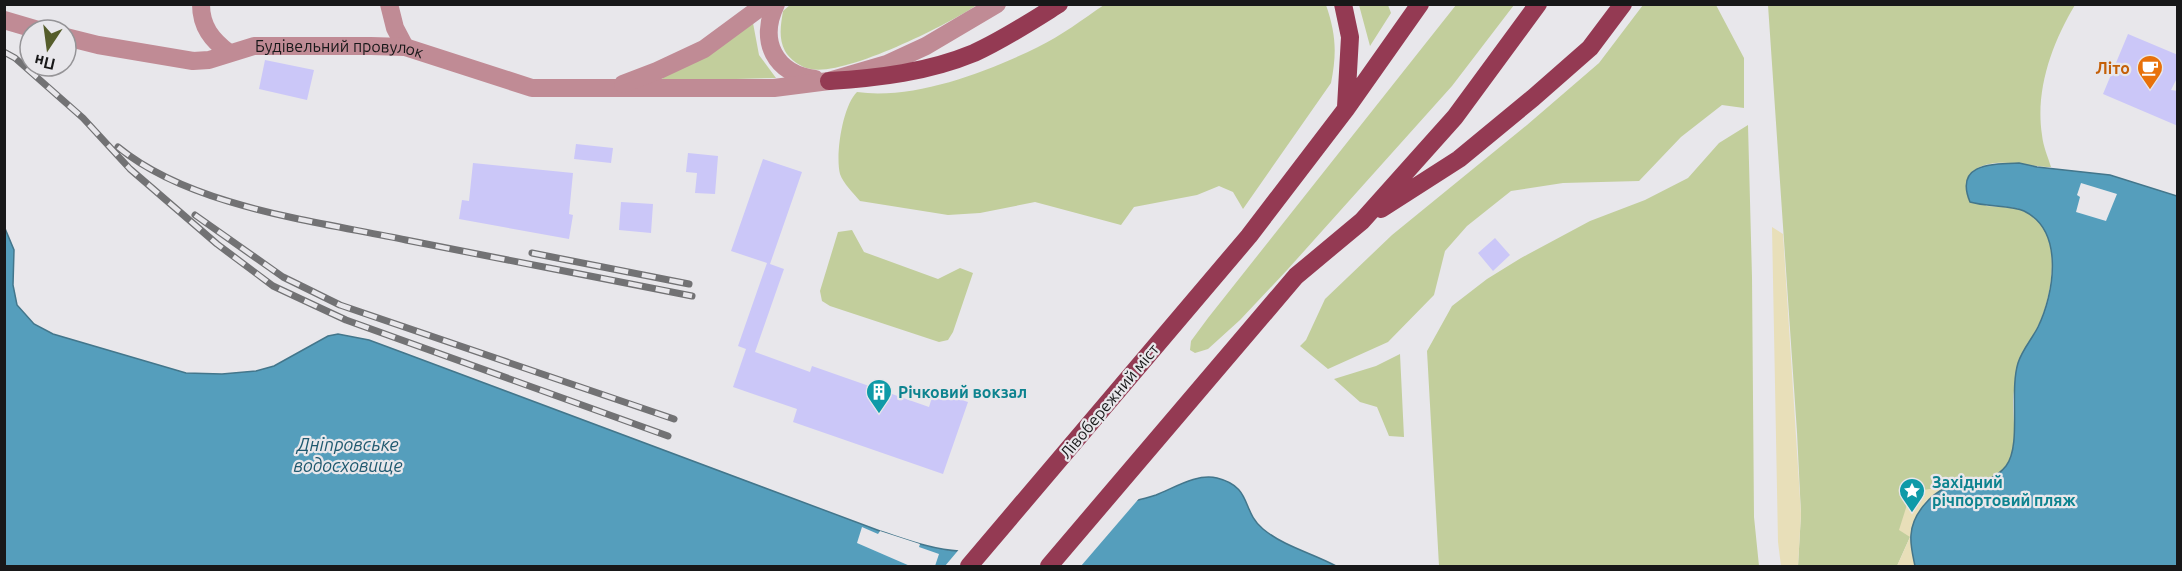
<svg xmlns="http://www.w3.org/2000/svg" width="2182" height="571" font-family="Ubuntu,sans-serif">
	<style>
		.green { fill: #c2ce9c }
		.sand { fill: #e8dfb9 }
		.water { fill: #559ebc; stroke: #43768b; stroke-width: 1.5 }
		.pier { fill: #e8e7eb }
		.building { fill: #cbc7f8 }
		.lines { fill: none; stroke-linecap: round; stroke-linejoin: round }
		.minor { stroke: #c08b95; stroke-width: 18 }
		.major { stroke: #943a53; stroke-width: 18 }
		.rail-casing { stroke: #727274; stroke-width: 7 }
		.rail { stroke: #e8e7eb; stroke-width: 4.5; stroke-dasharray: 14; stroke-linecap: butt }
		.labels { text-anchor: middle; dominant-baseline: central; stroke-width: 4.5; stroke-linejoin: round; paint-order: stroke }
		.street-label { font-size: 16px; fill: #181819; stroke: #e8e7eb }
		.food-label { font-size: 16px; font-weight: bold; fill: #c56008; stroke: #e8e7eb; text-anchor: end }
		.culture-label { font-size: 16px; font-weight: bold; fill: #0d838f; stroke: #e8e7eb; text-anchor: start }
		.water-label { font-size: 18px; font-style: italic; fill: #1f596f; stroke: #e8e7eb }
	</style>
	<rect width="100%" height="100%" fill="#e8e7eb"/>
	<path class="green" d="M790 5H977C947 25 846 76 811 69 802 68 789 59 785 51 778 38 781 24 783 11Z
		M1104 5H1326C1336 34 1337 53 1331 83L1243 209 1233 192 1219 186 1197 195 1134 207 1121 225 1035 202 980 213 948 215 860 201C854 194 843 183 840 174 835 154 843 105 857 92 914 100 987 72 1038 47 1061 36 1083 19 1104 5Z
		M1359 5H1388L1391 13 1370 46Z
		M1456 5H1514L1452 86 1288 269 1240 320 1208 349 1195 353 1190 350 1191 341 1208 318Z
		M1643 5H1716L1744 58V108L1722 105 1681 137 1639 181 1563 183 1511 191 1467 226 1445 251 1434 295 1388 342 1328 369 1300 346 1306 340 1325 299 1392 235 1527 125 1599 63Z
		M1768 5H2075C2052 43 2035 90 2042 135 2043 146 2048 157 2051 167 2026 167 1990 154 1970 174L1986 206C1997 207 2011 206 2022 210 2065 225 2053 293 2039 324 2030 343 2019 358 2016 378 2015 386 2013 393 2013 401 2013 426 2021 460 1996 477 1983 486 1929 489 1911 492L1910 537 1897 566H1798L1801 514 1797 432Z
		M753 23 759 55 776 78 662 81 663 75Z
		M1748 125 1752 277 1754 517 1759 566H1439L1427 351 1452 306 1487 279 1521 258 1590 221 1645 200 1688 178 1719 143Z
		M852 230 864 252 938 279 960 268 973 273 953 332 948 340 939 342 830 306 822 301 820 291 838 232Z
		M1400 354 1404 437 1389 436 1377 407 1360 402 1334 379 1376 366Z"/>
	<path class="sand" d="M1772 227 1783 234 1801 514 1798 566H1781L1778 542Z
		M1949 486 1926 501 1910 537 1915 566H1897L1910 537 1899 530 1911 492Z"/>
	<path class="water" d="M2019 163 2037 167 2110 175 2177 196V566H1915C1913 556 1910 545 1911 535 1912 515 1930 494 1948 487 1952 485 1958 486 1962 485 1979 484 1995 480 2006 466 2022 445 2009 392 2018 363 2022 350 2032 339 2038 327 2054 294 2065 231 2024 211 2012 205 1986 207 1970 202 1954 163 1992 164 2019 163Z
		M4 226 14 250 13 285 17 305 34 324 53 334 186 373 222 374 256 371 274 366 328 336 338 334 369 340 404 353 880 531C905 539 933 550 959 551 1007 551 1058 522 1103 509 1120 503 1139 501 1156 495 1174 488 1197 473 1217 478 1253 487 1241 511 1263 529 1285 547 1312 553 1336 566H5Z"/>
	<path class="pier" d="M2081 183 2117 194 2106 221 2076 212 2080 197 2077 195Z
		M1142 495 1081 566H945L961 547 992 544 1102 506Z
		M862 527 878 534 880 531 920 544 919 547 939 554 935 566H910L857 543Z"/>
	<path class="building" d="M2128 34 2178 55V76L2171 90 2178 91V126L2103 94Z
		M265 60 314 70 307 100 259 89Z
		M576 144 613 148 611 163 574 159Z
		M688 153 718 156 715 194 695 193 697 173 686 172Z
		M763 159 802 172 770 264 784 269 755 352 810 372 812 366 929 407 934 391 968 402 943 474 793 422 797 409 733 387 746 349 738 346 767 263 731 251Z
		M473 163 573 173 569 214 573 215 569 239 459 219 462 200 469 201Z
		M621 202 653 204 651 233 619 230Z
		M1495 238 1510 255 1493 271 1478 253Z"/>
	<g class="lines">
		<g class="minor">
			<path d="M201 4C201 27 212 40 229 53"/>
			<path d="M389 4 395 28 405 47"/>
			<path d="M776 4C758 41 775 74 815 79"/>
			<path d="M4 20 38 30"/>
			<path id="s1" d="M66 37 98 45 193 61 209 60 254 46H371L405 47 532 88H774L829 81 887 64 926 46 997 4"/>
			<path d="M623 84 657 71 704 49 765 4"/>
		</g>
		<path class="major" d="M1343 4 1350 37 1346 107
			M829 81C879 78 928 72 974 53 1003 40 1032 21 1059 4
			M1381 209 1459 159 1533 98 1590 48 1623 4
			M969 566 1249 236 1346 109 1420 4
			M1049 566 1296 276 1362 221 1455 117 1538 4"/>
		<defs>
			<path id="rail" d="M4 52 15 58 83 118 130 169 217 244 273 286 346 320 668 436
				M118 147C191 207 315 221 406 240 501 259 597 277 692 296
				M195 215 283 277 340 305 674 419
				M532 253 689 284"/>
		</defs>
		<use href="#rail" class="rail-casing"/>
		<use href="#rail" class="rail"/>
	</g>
	<defs>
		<symbol id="cafe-pin" viewBox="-11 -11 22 30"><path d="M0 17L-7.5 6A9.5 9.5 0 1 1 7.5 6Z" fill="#e8710a" stroke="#e8e7eb"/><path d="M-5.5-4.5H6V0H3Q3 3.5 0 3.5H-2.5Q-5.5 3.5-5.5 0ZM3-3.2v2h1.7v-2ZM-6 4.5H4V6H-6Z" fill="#fff"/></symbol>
		<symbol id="building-pin" viewBox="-11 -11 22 30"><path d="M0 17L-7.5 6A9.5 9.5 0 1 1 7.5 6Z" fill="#0f9aa8" stroke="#e8e7eb"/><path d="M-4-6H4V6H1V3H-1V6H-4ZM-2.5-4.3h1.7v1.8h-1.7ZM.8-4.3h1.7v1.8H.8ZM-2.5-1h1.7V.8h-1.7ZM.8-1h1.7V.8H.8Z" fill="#fff"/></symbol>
		<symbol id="sight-pin" viewBox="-11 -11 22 30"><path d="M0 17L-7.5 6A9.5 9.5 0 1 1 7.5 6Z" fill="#0f9aa8" stroke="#e8e7eb"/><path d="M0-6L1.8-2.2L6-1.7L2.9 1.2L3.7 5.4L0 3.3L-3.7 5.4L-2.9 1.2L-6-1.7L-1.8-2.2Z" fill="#fff"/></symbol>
	</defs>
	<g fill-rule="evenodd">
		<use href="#cafe-pin" x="2135" y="53" width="30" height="40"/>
		<use href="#building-pin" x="864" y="377" width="30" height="40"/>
		<use href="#sight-pin" x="1897" y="476" width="30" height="40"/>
	</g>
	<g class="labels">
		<g class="street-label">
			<text stroke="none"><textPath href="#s1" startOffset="278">Будівельний провулок</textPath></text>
			<text transform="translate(1109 401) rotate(-50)">Лівобережний міст</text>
		</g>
		<g class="food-label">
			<text x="2130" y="68">Літо</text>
		</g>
		<g class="culture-label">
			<text x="898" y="392">Річковий вокзал</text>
			<text x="1932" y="482">Західний<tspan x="1932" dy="18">річпортовий пляж</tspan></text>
		</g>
		<g class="water-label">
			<text x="348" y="444">Дніпровське<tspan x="348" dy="21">водосховище</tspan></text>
		</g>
	</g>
	<rect width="2182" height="571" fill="none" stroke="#181819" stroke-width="12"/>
	<g transform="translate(48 48) rotate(193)"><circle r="28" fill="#e8e7eb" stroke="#959497" stroke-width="1.5"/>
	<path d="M0-4.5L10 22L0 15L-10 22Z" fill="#555d2b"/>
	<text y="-9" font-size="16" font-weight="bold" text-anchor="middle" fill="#181819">Пн</text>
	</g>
</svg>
